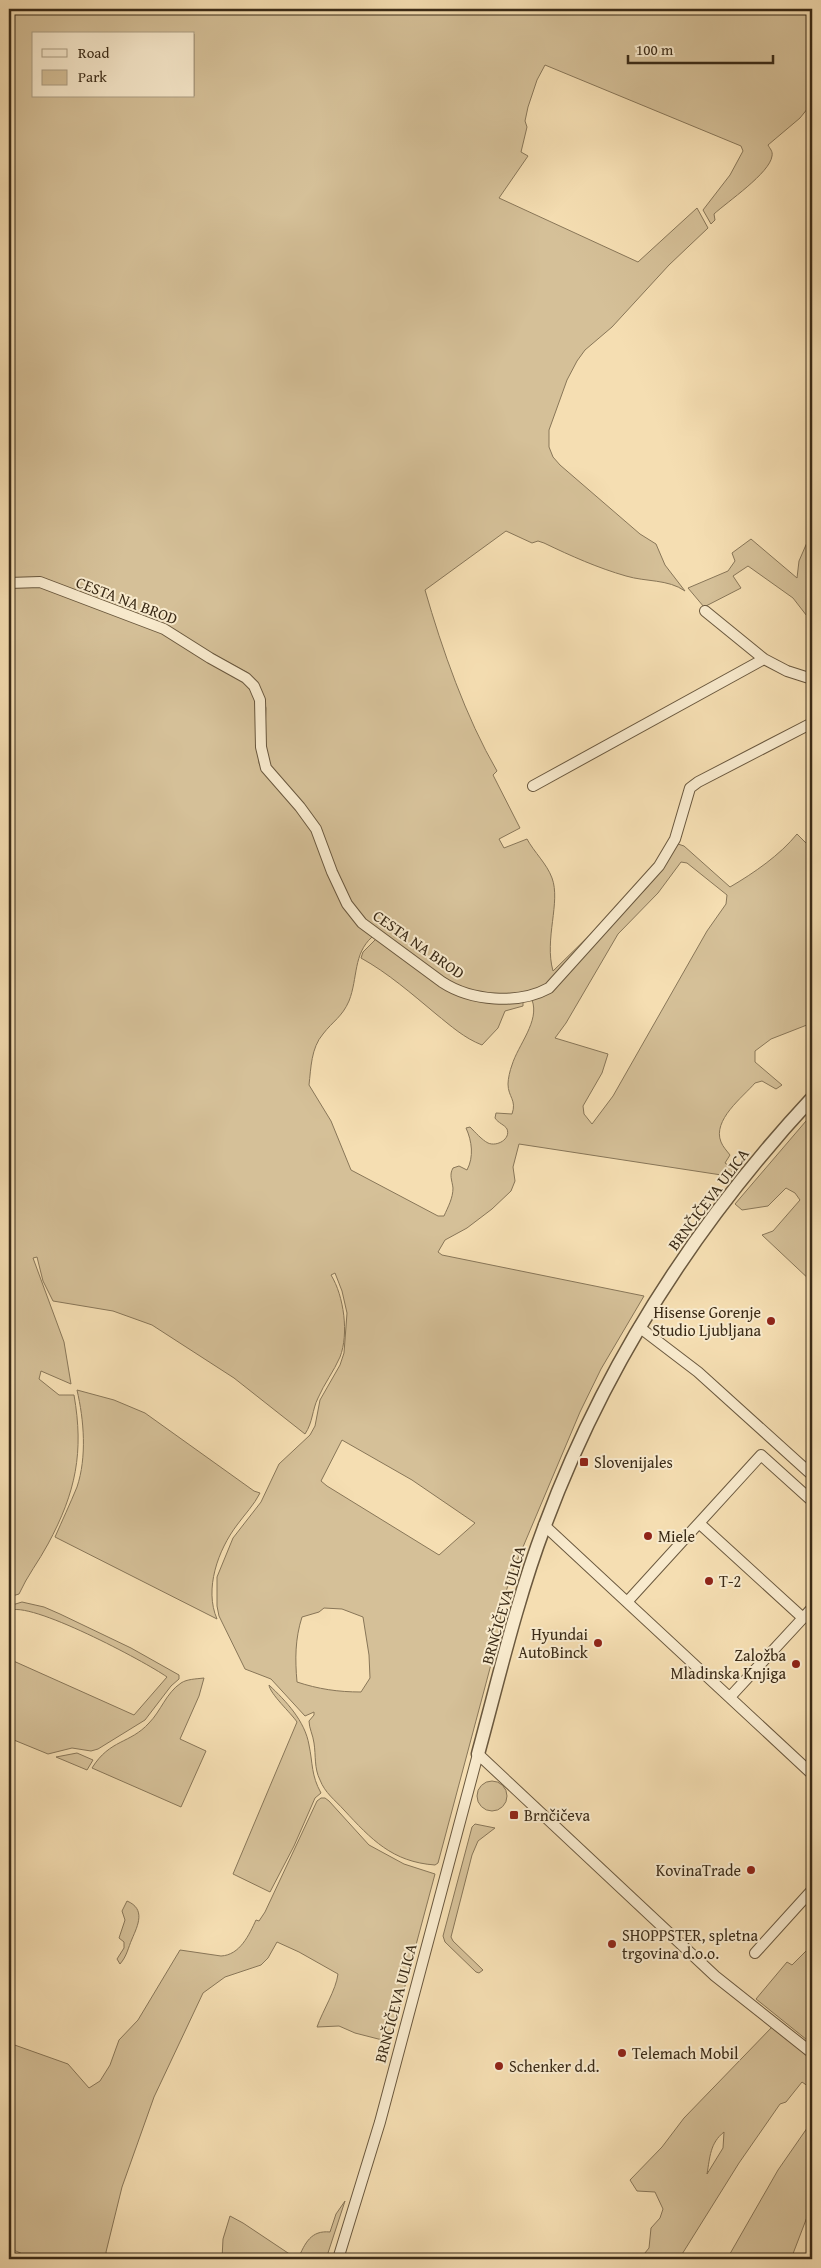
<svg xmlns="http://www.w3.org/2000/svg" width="821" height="2268" font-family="'Gentium Book Plus',serif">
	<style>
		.green { fill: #d5c098; stroke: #887658; fill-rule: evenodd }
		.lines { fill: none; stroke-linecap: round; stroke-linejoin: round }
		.minor-casing { stroke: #6a583e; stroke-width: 12 }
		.tertiary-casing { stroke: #6a583e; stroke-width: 15 }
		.minor { stroke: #f8eacd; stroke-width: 10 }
		.tertiary { stroke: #f8eacd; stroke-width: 12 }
		.poi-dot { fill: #8f2418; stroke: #f8eacd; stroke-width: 2 }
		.labels { text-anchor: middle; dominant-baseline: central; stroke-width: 4; stroke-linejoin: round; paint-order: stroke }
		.street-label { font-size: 16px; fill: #3b2b17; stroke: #f8eacd }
		.poi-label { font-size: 16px; fill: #3b2b17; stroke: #f8eacd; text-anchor: start }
	</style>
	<rect width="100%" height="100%" fill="#f5deb2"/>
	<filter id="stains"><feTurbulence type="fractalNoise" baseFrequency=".004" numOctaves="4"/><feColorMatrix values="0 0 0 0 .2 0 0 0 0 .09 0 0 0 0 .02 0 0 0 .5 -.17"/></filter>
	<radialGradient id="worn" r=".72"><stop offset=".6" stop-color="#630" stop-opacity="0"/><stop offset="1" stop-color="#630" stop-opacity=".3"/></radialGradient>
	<path class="green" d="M9 9H812V103L800 118 768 145C770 149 773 151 772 156 770 173 727 202 714 214L715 220 711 224 703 210 730 175 743 151 741 146 545 65 537 80 528 107 525 121 527 127 521 152 528 156 499 198 638 262 697 208 708 228 669 265 612 327 585 350 577 361 567 380 549 430V447L553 457 560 465 640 534 656 544 665 565 685 591C668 579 646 582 626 576 598 568 571 556 544 543L538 541 532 543 506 531 425 590C442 649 466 718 497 771L493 775 520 828 499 839 504 848 527 839C534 852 547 864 552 878 561 902 544 939 553 971L599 926 551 982 524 995 480 994 451 983 369 925 353 907 337 877 318 824 309 811 271 771 264 751 266 708 262 694 248 673 206 650 88 599 9 579ZM34 34H194V96H34Z
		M812 531V630L808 627 810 620 793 598 748 566 733 576 741 588 704 607 688 588 728 571 735 561 732 553 751 539 797 578 799 561Z
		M36 585 163 631 244 680 256 698 257 744 259 763 263 772 296 807 314 831 328 875 372 937C353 954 358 978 349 1001 342 1017 333 1021 323 1034 311 1048 311 1068 309 1085L331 1121 351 1170 438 1216H444C448 1207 453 1198 453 1188 452 1180 449 1175 453 1168L459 1166 467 1170C474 1157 472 1141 466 1128L470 1127C475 1132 482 1140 488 1143 497 1147 511 1139 507 1129 505 1125 498 1123 495 1118L496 1113 512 1114C517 1100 508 1097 508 1084 508 1079 510 1070 512 1065 518 1045 540 1021 532 1000L642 893 655 878 678 844 684 846 730 887C754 873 780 855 797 834L812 849V1023L771 1039 755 1051V1062L782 1085 776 1089 762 1081 755 1083C743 1097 712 1120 721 1142 723 1147 727 1151 730 1155L725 1163 734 1169 728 1176 519 1144 513 1167 515 1181 511 1191 492 1209 467 1228 445 1240 438 1252 442 1255 644 1296 601 1369 580 1412 512 1573 503 1601 497 1642 438 1863 435 1865C392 1862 371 1839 344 1810 335 1800 325 1793 320 1780 314 1768 316 1756 314 1743 313 1735 309 1728 309 1721L314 1715V1712L305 1716 271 1679 245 1669 219 1616 217 1606V1577L233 1538 261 1502 279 1464 310 1435 315 1426 320 1400 340 1365 344 1353 347 1313 342 1291 335 1273 331 1275C344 1296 349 1334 340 1357 334 1371 324 1384 318 1398 312 1410 313 1422 305 1434L234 1378 152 1325 113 1311 53 1301 43 1281 37 1257 33 1258 64 1342 71 1384 41 1371 39 1379 59 1395H74C84 1452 76 1492 48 1544 39 1561 27 1576 19 1594L9 1597V586ZM681 862 687 863 727 895 726 904 707 931 613 1096 592 1124 584 1114 583 1106 602 1073 608 1054 555 1038 566 1023 618 934 658 893ZM342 1440 412 1480 475 1523 439 1555 327 1486 321 1481ZM324 1608 342 1609 363 1617 369 1655 370 1678 361 1692C338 1692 318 1689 297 1682 295 1659 295 1639 302 1617L319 1612Z
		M376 939 446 990 523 1001V1006L505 1011 498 1028 482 1045C464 1038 451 1026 436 1014 412 994 388 973 361 958L363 952Z
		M812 1114V1282L762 1235 773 1231 800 1200 795 1193 786 1188 768 1206 742 1210 735 1204Z
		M77 1390 114 1400 145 1413 254 1491 260 1493C254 1505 245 1514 237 1525 218 1550 204 1589 217 1619L55 1537C62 1521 70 1504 77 1487 87 1457 84 1420 77 1390Z
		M22 1602 44 1607 60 1614 131 1648 179 1675V1679L171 1686 145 1720 98 1749 91 1751 72 1748 48 1754 9 1738V1659L134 1715 167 1677C146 1662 28 1599 9 1611V1606Z
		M204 1678 199 1696 180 1739 206 1751 181 1807 92 1768C110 1739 130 1744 149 1723 161 1711 166 1693 181 1683 187 1679 196 1679 204 1678Z
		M269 1685C286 1701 305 1721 309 1745 313 1764 311 1775 321 1793L315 1798 294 1846 270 1892 233 1874 297 1722C291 1713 270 1694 269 1685Z
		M77 1753 93 1760 87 1770 56 1757Z
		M477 1796a15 15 0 1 1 30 0a15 15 0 1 1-30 0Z
		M321 1798H325L329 1801 369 1845 404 1864 435 1874 390 2042 355 2033 339 2026 317 2027C323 2010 336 1990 338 1974L299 1952 277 1942 268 1958 261 1965 225 1977 203 1993 154 2097 122 2187 106 2252 107 2259H34L9 2248V2043L68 2064 89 2088 100 2081 110 2065 119 2040 138 2020 180 1950 221 1956C240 1955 249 1935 256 1920L259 1921 265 1912 317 1801Z
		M475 1824 495 1828 478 1841 472 1855 451 1937 453 1941 483 1970 479 1973 476 1972 445 1942 443 1936 472 1827Z
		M127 1901C146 1909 138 1925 132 1939 128 1948 127 1956 120 1964L117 1959 124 1948V1942L119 1938 125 1920 122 1911Z
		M812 1945V2044L756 1999 787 1962 792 1965Z
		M773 2026 812 2055V2089L802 2082 786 2102 780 2104 739 2163 679 2259H640L649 2248 651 2228 660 2218 663 2209 655 2192 637 2191 630 2180 662 2147 684 2118ZM724 2132 723 2148 707 2174C710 2157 710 2143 724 2132Z
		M812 2121V2204L791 2259H727L778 2170Z
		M345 2201 326 2259H298C305 2243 311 2230 330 2232L336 2214Z
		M230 2216 243 2223 297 2259H222L223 2239Z"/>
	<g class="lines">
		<defs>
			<path id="minor" d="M9 583 40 582 164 629 210 658 246 678 254 686 260 700 261 747 266 768 300 807 316 829 332 872 347 904 362 923 442 982C471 1001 518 1005 549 988L659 866 675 839 690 788 698 782 812 723
				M705 611 764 659 787 671 812 679
				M533 786 764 659
				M639 1327 698 1372 812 1475
				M699 1523 761 1455 812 1501
				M544 1525 812 1774
				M627 1602 699 1523 803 1618 730 1697
				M803 1618 812 1608
				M755 1953 812 1890
				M338 2259 380 2122 478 1754 715 1976 812 2053"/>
			<path id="tertiary" d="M478 1754C499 1677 517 1599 545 1525 605 1364 696 1223 812 1098"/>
		</defs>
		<use href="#minor" class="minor-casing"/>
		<use href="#tertiary" class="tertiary-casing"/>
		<use href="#minor" class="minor"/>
		<use href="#tertiary" class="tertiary"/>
	</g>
	<g class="poi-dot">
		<circle cx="771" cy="1321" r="5"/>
		<rect x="579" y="1457" width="10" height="10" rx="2.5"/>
		<circle cx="648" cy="1536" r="5"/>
		<circle cx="709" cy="1581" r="5"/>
		<circle cx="598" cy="1643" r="5"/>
		<circle cx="796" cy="1664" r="5"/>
		<rect x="509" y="1810" width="10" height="10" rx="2.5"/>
		<circle cx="751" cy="1870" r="5"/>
		<circle cx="612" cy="1944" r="5"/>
		<circle cx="622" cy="2053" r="5"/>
		<circle cx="499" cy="2066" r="5"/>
	</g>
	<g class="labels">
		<g class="street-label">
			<text transform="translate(127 600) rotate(21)">CESTA NA BROD</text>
			<text transform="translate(419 944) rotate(35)">CESTA NA BROD</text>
			<text transform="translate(708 1199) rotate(-53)">BRNČIČEVA ULICA</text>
			<text transform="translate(503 1605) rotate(-74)">BRNČIČEVA ULICA</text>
			<text transform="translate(395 2003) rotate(-75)">BRNČIČEVA ULICA</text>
		</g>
		<g class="poi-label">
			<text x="761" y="1312" text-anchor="end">Hisense Gorenje<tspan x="761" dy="18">Studio Ljubljana</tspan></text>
			<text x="594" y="1462">Slovenijales</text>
			<text x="658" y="1536">Miele</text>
			<text x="719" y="1581">T-2</text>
			<text x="588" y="1634" text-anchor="end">Hyundai<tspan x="588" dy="18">AutoBinck</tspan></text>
			<text x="786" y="1655" text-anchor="end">Založba<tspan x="786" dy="18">Mladinska Knjiga</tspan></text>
			<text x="524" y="1815">Brnčičeva</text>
			<text x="741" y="1870" text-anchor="end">KovinaTrade</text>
			<text x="622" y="1935">SHOPPSTER, spletna<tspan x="622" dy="18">trgovina d.o.o.</tspan></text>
			<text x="632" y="2053">Telemach Mobil</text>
			<text x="509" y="2066">Schenker d.d.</text>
		</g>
	</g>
	<rect width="821" height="2268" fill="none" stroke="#f5deb2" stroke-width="30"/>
	<rect x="10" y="10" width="801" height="2248" fill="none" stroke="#3b2b17" stroke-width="2.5"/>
	<rect x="15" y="15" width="791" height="2238" fill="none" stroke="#3b2b17"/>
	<rect x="32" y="32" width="162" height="65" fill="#f8eacd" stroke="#ac9e84"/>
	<rect x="42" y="49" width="25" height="8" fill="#f8eacd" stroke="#ac9e84"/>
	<text x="78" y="58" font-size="15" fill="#3b2b17">Road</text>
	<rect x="42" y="70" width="25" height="15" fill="#d5c098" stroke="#ac9e84"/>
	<text x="78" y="82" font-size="15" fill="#3b2b17">Park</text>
	<path d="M628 55v8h145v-8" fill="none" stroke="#3b2b17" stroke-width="2.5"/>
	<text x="636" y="55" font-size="15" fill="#3b2b17" stroke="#f8eacd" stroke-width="4" paint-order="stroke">100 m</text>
	<rect width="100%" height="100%" filter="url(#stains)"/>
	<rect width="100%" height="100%" fill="url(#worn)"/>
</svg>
